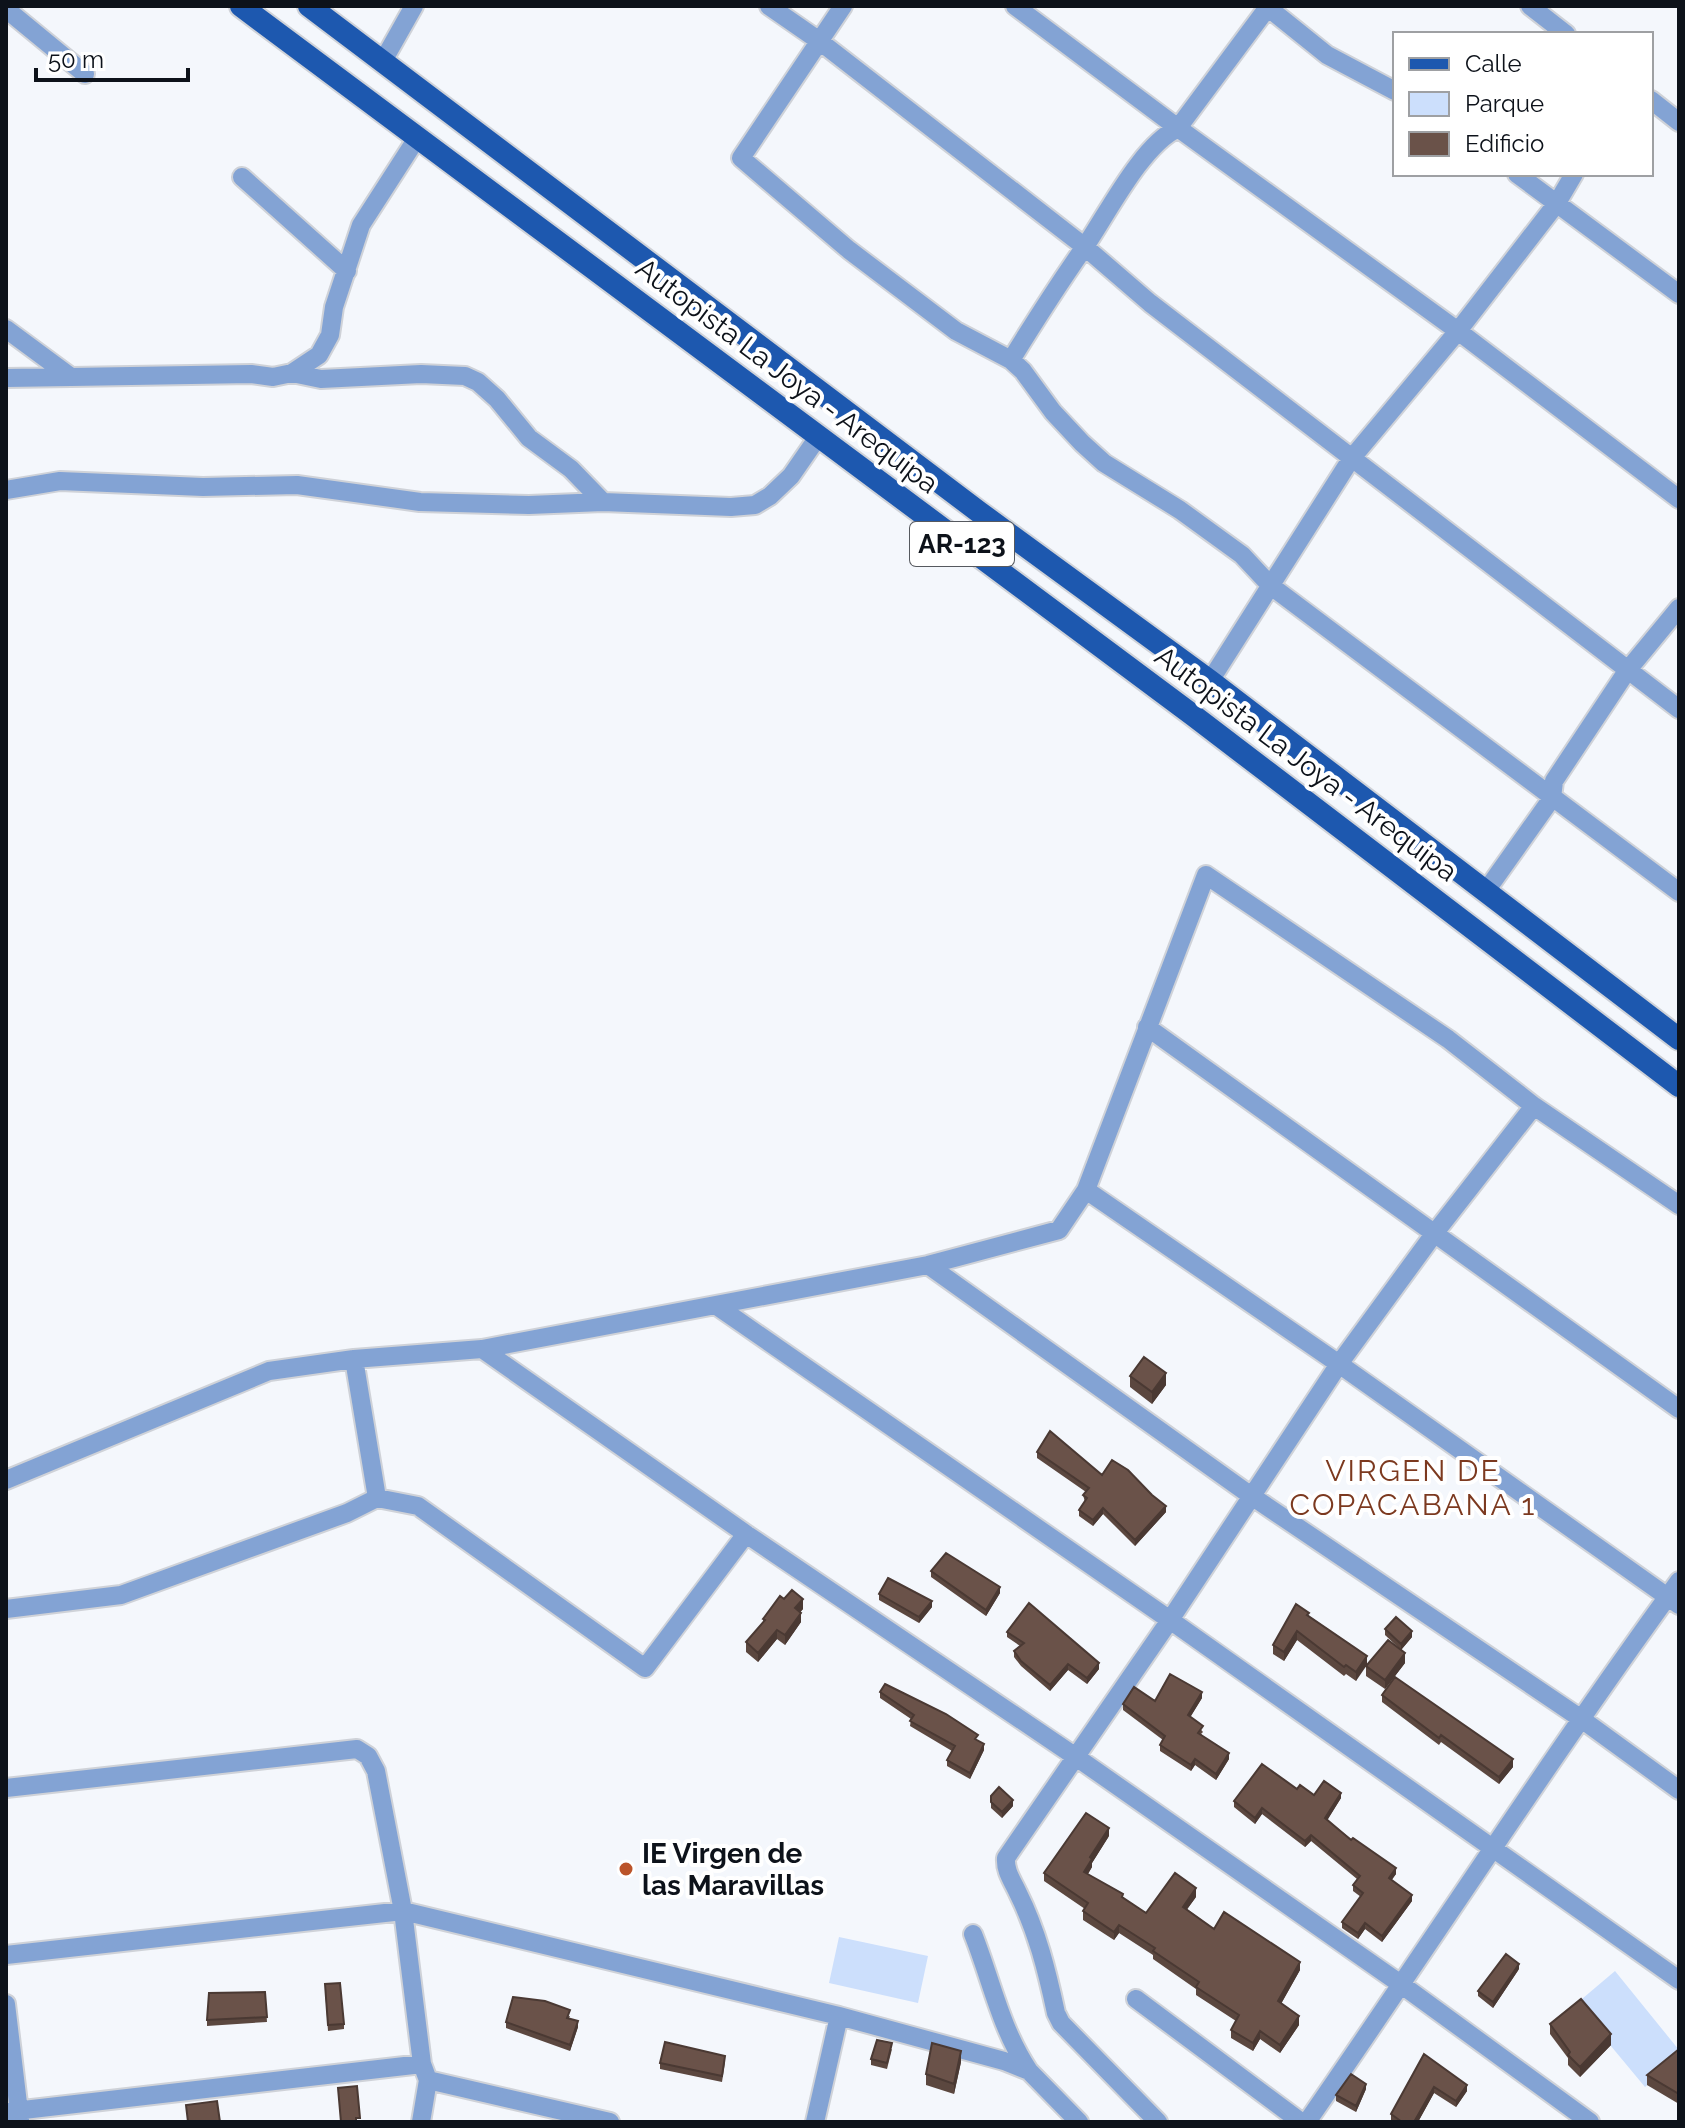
<svg xmlns="http://www.w3.org/2000/svg" width="1685" height="2128" font-family="Raleway,sans-serif">
	<style>
		.green { fill: #ccdffc }
		.lines { fill: none; stroke-linecap: round; stroke-linejoin: round }
		.minor-casing { stroke: #cfd2d8; stroke-width: 22 }
		.primary-casing { stroke: #cfd2d8; stroke-width: 26 }
		.minor { stroke: #83a3d4; stroke-width: 18 }
		.primary { stroke: #1d58af; stroke-width: 22 }
		.wall { fill: #5b473f }
		.shaded-wall { fill: #4a3933 }
		.building { fill: #6a5249; stroke: #4a3933; stroke-width: 2 }
		.poi-dot { fill: #bb542a; stroke: #fff; stroke-width: 3 }
		.labels { text-anchor: middle; dominant-baseline: central; stroke-width: 8; stroke-linejoin: round; paint-order: stroke }
		.shield { fill: #fff; stroke: #56595f; stroke-width: 2 }
		.shield-label { font-size: 26px; font-weight: bold; fill: #0d121a }
		.street-label { font-size: 28px; fill: #0d121a; stroke: #fff }
		.poi-label { font-size: 28px; font-weight: bold; fill: #0d121a; stroke: #fff; text-anchor: start }
		.neighbourhood-label { font-size: 30px; letter-spacing: 2px; fill: #7c391f; stroke: #fff }
	</style>
	<rect width="100%" height="100%" fill="#f4f7fc"/>
	<path class="green" d="M839 1937 928 1956 918 2003 829 1983Z
		M1615 1971 1679 2050V2059L1645 2087 1576 2004Z"/>
	<g class="lines">
		<defs>
			<path id="minor" d="M769 6 818 40 1085 247 1150 303 1679 709
				M843 6 741 158 849 250 956 331 1011 360 1023 371 1053 412 1082 443 1104 463 1180 510 1242 555 1271 586 1679 892
				M1015 6 1178 128 1458 331 1679 499
				M1266 6 1327 55 1395 91
				M1530 6 1566 34
				M6 9 85 74
				M383 61 414 6
				M1651 100 1679 122
				M1517 174 1679 294
				M242 177 347 271
				M6 329 71 377 251 374 273 377 292 373 319 355 330 335 334 307 361 225 417 138
				M1011 360C1035 321 1060 282 1086 245 1109 211 1142 145 1178 128L1268 7
				M292 373 321 379 421 374 465 376 478 382 497 399 529 438 571 469 603 502 731 507 755 505 770 496 791 476 818 437
				M6 378 71 377
				M6 490 60 481 203 487 297 485 420 502 529 505 603 502
				M1210 681 1351 459 1458 331 1557 203 1574 174
				M1486 891 1552 798 1554 781 1627 671 1679 608
				M1147 1027 1679 1409
				M1086 1190 1339 1364 1679 1605
				M928 1265 1250 1495 1580 1718 1679 1790
				M717 1306 1170 1620 1679 1980
				M482 1349 746 1534 1076 1757 1402 1985 1590 2122
				M354 1359 377 1498
				M6 1480 269 1371 354 1359 482 1349 928 1265 1059 1230 1086 1190 1206 875 1448 1039 1534 1106 1679 1205
				M6 1609 121 1595 347 1513 377 1498 418 1506 645 1668 746 1534
				M6 1788 357 1749 368 1756 376 1771 403 1911 422 2064 428 2080 421 2122
				M973 1934C992 1982 1000 2027 1029 2071
				M6 1955 403 1911 839 2016 1004 2061 1029 2071 1079 2122
				M1136 1999 1301 2122
				M6 2004 20 2120
				M428 2080 610 2122
				M6 2112 422 2064
				M815 2122 839 2016
				M1158 2122 1061 2023 1056 2013C1047 1971 1037 1931 1018 1893 1012 1880 1005 1871 1006 1858L1170 1620 1339 1364 1434 1234 1534 1106
				M1307 2122C1432 1942 1550 1758 1679 1581"/>
			<path id="primary" d="M241 6 1194 716 1679 1086
				M309 6 979 512 1210 681 1679 1039"/>
		</defs>
		<use href="#minor" class="minor-casing"/>
		<use href="#primary" class="primary-casing"/>
		<use href="#minor" class="minor"/>
		<use href="#primary" class="primary"/>
	</g>
	<path class="wall" d="M1130 1376 1166 1385 1152 1404 1130 1387Z
		M1037 1452 1102 1475 1166 1512 1135 1546 1103 1514 1093 1526 1079 1516V1510L1085 1502 1083 1495 1086 1492 1037 1458Z
		M931 1571 1000 1593 986 1616 931 1577Z
		M879 1594 932 1607 919 1623 879 1600Z
		M784 1599 803 1609 800 1612 801 1622 785 1645 777 1639 758 1662 746 1652V1642L763 1623V1619Z
		M1309 1616 1367 1656 1356 1681 1346 1674 1344 1676 1297 1640 1284 1661 1273 1654V1645Z
		M1385 1629 1412 1637 1401 1650 1385 1635Z
		M1007 1632 1099 1669 1087 1684 1068 1670 1050 1691 1021 1666 1014 1657V1651L1020 1646 1007 1637Z
		M1405 1663 1385 1689 1366 1676V1666Z
		M880 1692 977 1741 984 1750 970 1779 947 1766V1760L952 1751 910 1726 911 1719 880 1698Z
		M1382 1695 1513 1767 1499 1784 1441 1742 1439 1745 1382 1702Z
		M1202 1698 1190 1717 1203 1732 1201 1734 1229 1759 1216 1780 1195 1765 1191 1771 1160 1751V1745L1163 1740 1123 1710V1704Z
		M1297 1789 1314 1795 1341 1798 1327 1820 1396 1874 1391 1880 1412 1901 1382 1942 1365 1929 1358 1939 1342 1928V1922L1361 1897 1353 1891V1885L1357 1879 1311 1841 1305 1847 1262 1814 1255 1824 1234 1807V1801Z
		M991 1796 1013 1806 1002 1818 991 1808Z
		M1109 1836 1092 1863V1867L1088 1874 1146 1913 1196 1897 1187 1909 1214 1929 1300 1970 1281 2004 1299 2025 1280 2053 1260 2039 1253 2051 1231 2038V2030L1236 2021 1196 1995V1989L1153 1959V1955L1119 1933 1114 1940 1083 1920V1911L1085 1909 1044 1881V1873Z
		M1519 1969 1493 2008 1478 1996V1991Z
		M325 1990 344 2024V2029L328 2031Z
		M265 1992 267 2022 207 2026V2020Z
		M570 2016 569 2018 578 2027 570 2051 506 2028V2022Z
		M1550 2024 1611 2045 1580 2077 1568 2065V2058L1550 2034Z
		M892 2049 887 2069 871 2065V2059Z
		M1679 2049V2104L1647 2085V2075Z
		M1424 2054 1467 2091 1456 2107 1434 2093 1418 2122H1394L1391 2120V2114Z
		M725 2062 722 2082 660 2069V2063Z
		M961 2062 954 2094 926 2085V2074Z
		M1366 2089 1356 2112 1336 2101V2095Z"/>
	<path class="shaded-wall" d="M1166 1373V1385L1152 1404V1392Z
		M1166 1506V1512L1135 1546V1540Z
		M1103 1508V1514L1093 1526V1520Z
		M1000 1587V1593L986 1616V1610Z
		M803 1599V1609L795 1618V1608Z
		M932 1601V1607L919 1623V1617Z
		M801 1613V1622L785 1645V1635Z
		M777 1630V1639L758 1662V1653Z
		M1297 1631V1640L1284 1661V1652Z
		M1412 1631V1637L1401 1650V1644Z
		M1405 1653V1663L1385 1689V1680Z
		M1367 1656V1665L1356 1681V1672Z
		M1099 1663V1669L1087 1684V1678Z
		M1068 1664V1670L1050 1691V1685Z
		M1202 1692V1698L1188 1721V1715Z
		M984 1744V1750L970 1779V1773Z
		M1229 1753V1759L1216 1780V1774Z
		M1195 1759V1765L1191 1771V1765Z
		M1513 1759V1767L1499 1784V1777Z
		M1341 1793V1798L1325 1824V1818Z
		M1013 1800V1806L1002 1818V1812Z
		M1262 1808V1814L1255 1824V1818Z
		M1109 1828V1836L1092 1863V1867L1084 1880V1872L1090 1857Z
		M1311 1835V1841L1305 1847V1841Z
		M1396 1868V1874L1389 1884V1878Z
		M1196 1888V1897L1183 1915V1907Z
		M1412 1895V1901L1382 1942V1936Z
		M1365 1923V1929L1358 1939V1933Z
		M1119 1925V1933L1114 1940V1932Z
		M1300 1962V1970L1278 2009V2001Z
		M1519 1964V1969L1493 2008V2002Z
		M1299 2016V2025L1280 2053V2045Z
		M578 2021V2027L570 2051V2045Z
		M1260 2031V2039L1253 2051V2043Z
		M1611 2034V2045L1580 2077V2067Z
		M961 2051V2062L954 2094V2084Z
		M1366 2084V2089L1356 2112V2106Z
		M1467 2085V2091L1456 2107V2101Z
		M1434 2087V2093L1418 2122H1414Z"/>
	<path class="building" d="M1144 1357 1166 1373 1152 1392 1130 1376Z
		M1050 1431 1102 1475 1112 1460 1128 1470 1152 1495 1166 1506 1135 1540 1103 1508 1093 1520 1079 1510 1087 1498 1083 1495 1089 1488 1037 1452Z
		M946 1553 1000 1587 986 1610 931 1571Z
		M888 1578 932 1601 919 1617 879 1594Z
		M792 1590 803 1599 795 1608 801 1613 785 1635 777 1630 758 1653 746 1642 765 1620 763 1619 780 1596 784 1599Z
		M1029 1603 1099 1663 1087 1678 1068 1664 1050 1685 1021 1661 1014 1651 1024 1643 1007 1632Z
		M1296 1604 1309 1613 1307 1615 1367 1656 1356 1672 1346 1665 1344 1667 1297 1631 1284 1652 1273 1645Z
		M1396 1617 1412 1631 1401 1644 1385 1629Z
		M1388 1640 1405 1653 1385 1680 1366 1666Z
		M1170 1674 1202 1692 1188 1715 1203 1726 1198 1733 1229 1753 1216 1774 1195 1759 1191 1765 1160 1745 1165 1736 1123 1704 1134 1687 1155 1701Z
		M1395 1677 1513 1759 1499 1777 1441 1735 1439 1738 1382 1695Z
		M885 1684 946 1714 978 1735 975 1739 984 1744 970 1773 947 1760 955 1746 910 1721 914 1715 880 1692Z
		M1262 1764 1297 1789 1300 1785 1314 1795 1324 1781 1341 1793 1325 1818 1351 1840 1353 1838 1396 1868 1389 1878 1412 1895 1382 1936 1365 1923 1358 1933 1342 1922 1363 1893 1353 1885 1360 1876 1311 1835 1305 1841 1262 1808 1255 1818 1234 1801Z
		M999 1787 1013 1800 1002 1812 991 1802V1796Z
		M1086 1813 1109 1828 1090 1857 1092 1859 1084 1872 1123 1894 1122 1897 1146 1913 1175 1873 1196 1888 1183 1907 1214 1929 1224 1912 1300 1962 1278 2001 1299 2016 1280 2045 1260 2031 1253 2043 1231 2030 1239 2015 1196 1987 1199 1982 1153 1951 1155 1948 1119 1925 1114 1932 1083 1911 1088 1903 1044 1873Z
		M1506 1954 1519 1964 1493 2002 1478 1991Z
		M340 1983 344 2024 328 2025 325 1984Z
		M265 1992 267 2017 207 2020 209 1993Z
		M513 1997 545 2001 570 2010 567 2018 578 2021 570 2045 506 2022Z
		M1581 1999 1611 2034 1580 2067 1568 2055 1570 2052 1550 2024Z
		M877 2040 892 2043 887 2063 871 2059Z
		M665 2042 725 2056 722 2076 660 2063Z
		M932 2043 961 2051 954 2084 926 2074Z
		M1679 2049V2094L1647 2075Z
		M1424 2054 1467 2085 1456 2101 1434 2087 1414 2122H1402L1391 2114Z
		M1351 2074 1366 2084 1356 2106 1336 2095Z
		M357 2086 360 2118H356V2122H341L338 2088Z
		M217 2101 220 2122H188L186 2105Z"/>
	<circle class="poi-dot" cx="626" cy="1869" r="8"/>
	<g class="labels">
		<rect class="shield" x="910" y="522" width="104" height="44" rx="6"/>
		<g class="shield-label">
			<text x="962" y="544">AR-123</text>
		</g>
		<g class="street-label">
			<text transform="translate(787 376) rotate(37)">Autopista La Joya - Arequipa</text>
			<text transform="translate(1306 764) rotate(37)">Autopista La Joya - Arequipa</text>
		</g>
		<g class="poi-label">
			<text x="642" y="1853">IE Virgen de<tspan x="642" dy="32">las Maravillas</tspan></text>
		</g>
		<g class="neighbourhood-label">
			<text x="1413" y="1470">VIRGEN DE<tspan x="1413" dy="34">COPACABANA 1</tspan></text>
		</g>
	</g>
	<rect width="1685" height="2128" fill="none" stroke="#0d121a" stroke-width="16"/>
	<rect x="1393" y="32" width="260" height="144" fill="#ffffff" stroke="#9ea0a3" stroke-width="2"/>
	<rect x="1409" y="58" width="40" height="12" fill="#1d58af" stroke="#9ea0a3" stroke-width="2"/>
	<text x="1465" y="72" font-size="24" fill="#0d121a">Calle</text>
	<rect x="1409" y="92" width="40" height="24" fill="#ccdffc" stroke="#9ea0a3" stroke-width="2"/>
	<text x="1465" y="112" font-size="24" fill="#0d121a">Parque</text>
	<rect x="1409" y="132" width="40" height="24" fill="#6a5249" stroke="#9ea0a3" stroke-width="2"/>
	<text x="1465" y="152" font-size="24" fill="#0d121a">Edificio</text>
	<path d="M36 68v12h152v-12" fill="none" stroke="#0d121a" stroke-width="4"/>
	<text x="48" y="68" font-size="24" fill="#0d121a" stroke="#ffffff" stroke-width="6" paint-order="stroke">50 m</text>
</svg>
